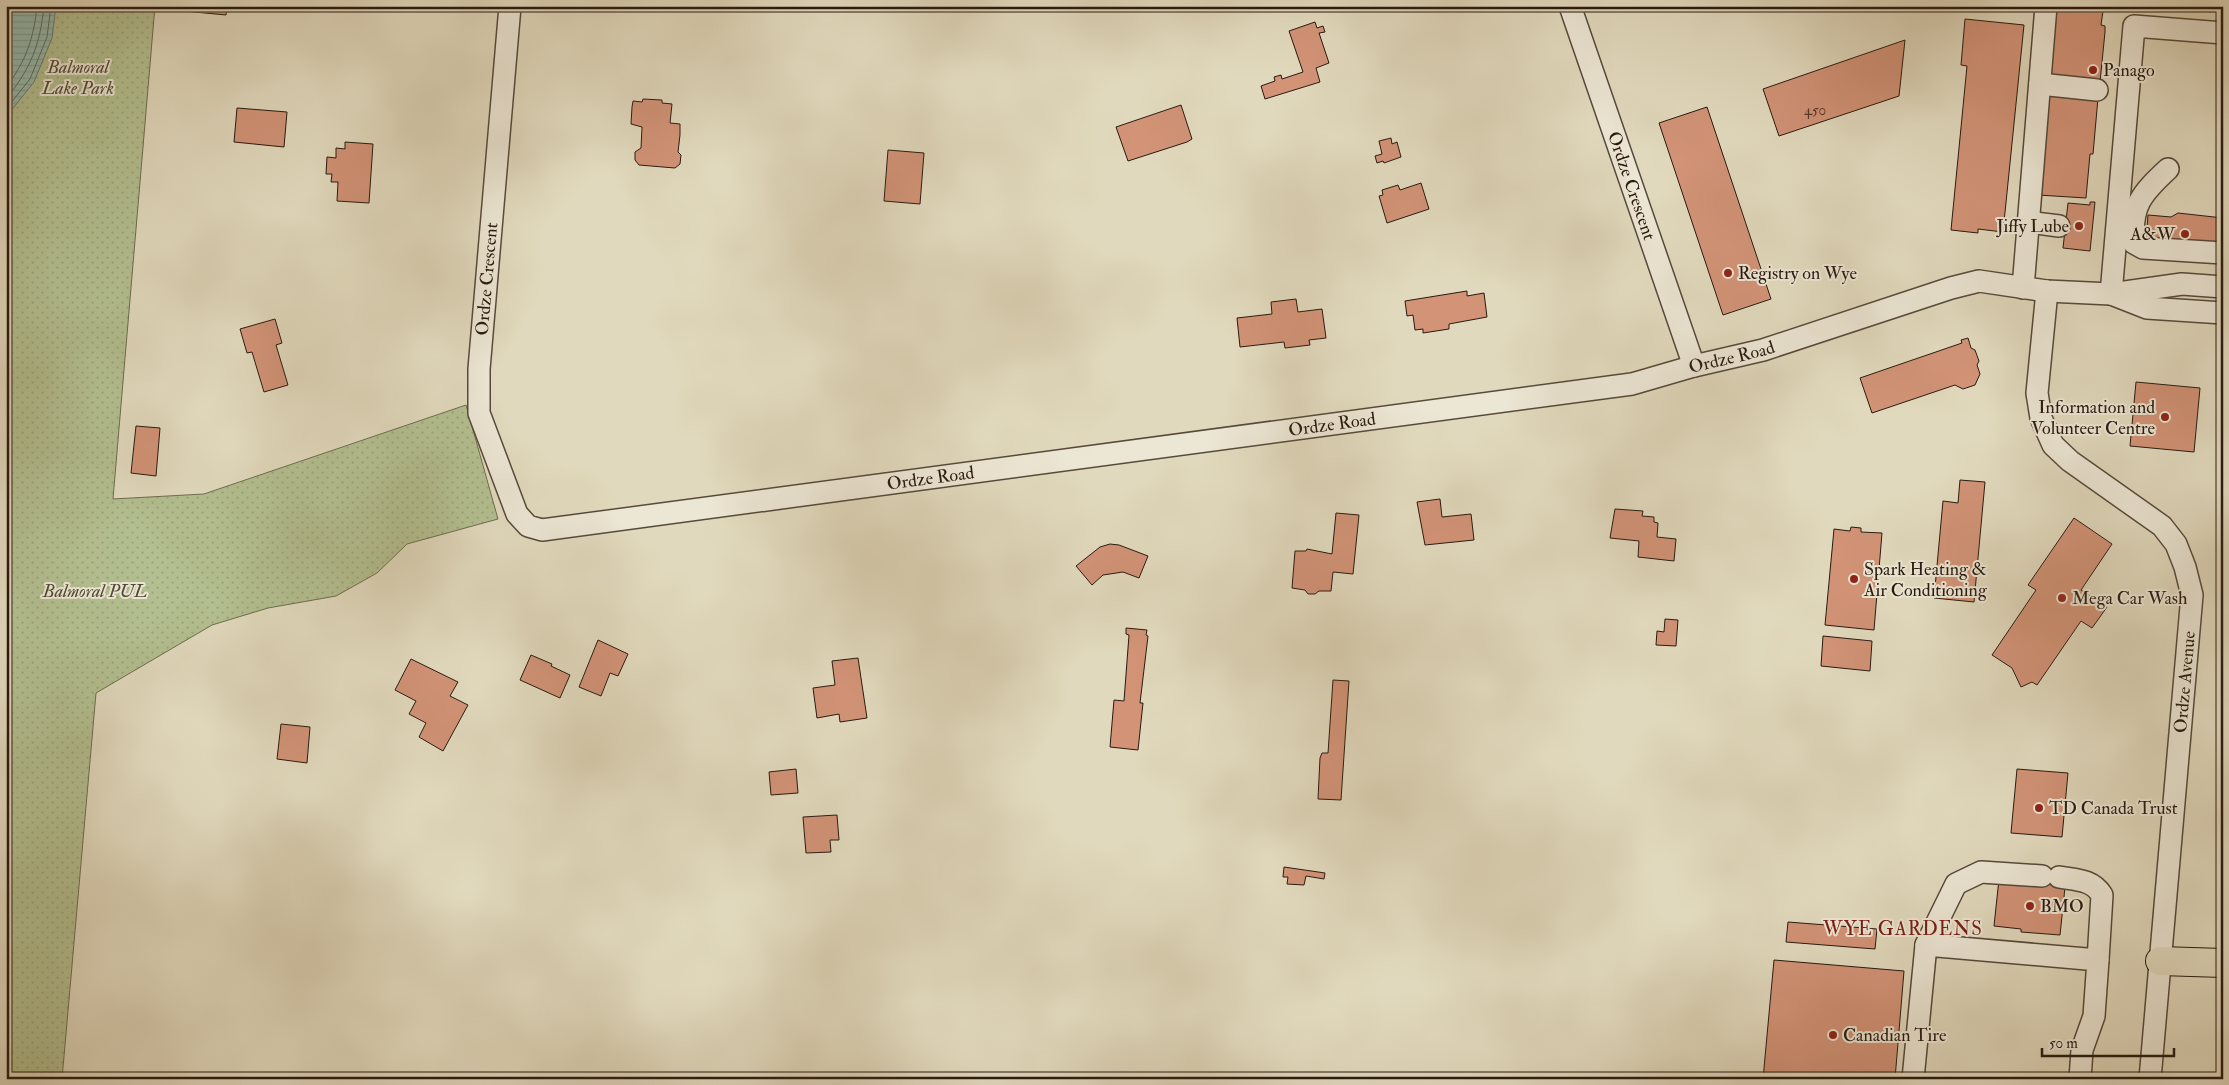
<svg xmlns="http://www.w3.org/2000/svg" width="2229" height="1085" font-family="'IM FELL Double Pica',serif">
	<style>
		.grass { fill: url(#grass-dots); stroke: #6e6c50 }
		.water { fill: url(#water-rules); stroke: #697a6f }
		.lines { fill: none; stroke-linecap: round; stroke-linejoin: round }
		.shore { stroke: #5e6a60; stroke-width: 1 }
		.building { fill: #d29377; stroke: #281a10 }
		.minor-casing { stroke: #564a3b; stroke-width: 24 }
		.major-casing { stroke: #281a10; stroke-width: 30 }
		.minor { stroke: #ece6d4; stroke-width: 21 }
		.major { stroke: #e1d9bd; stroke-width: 28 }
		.poi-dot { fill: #8f2418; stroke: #ece6d4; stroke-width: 2 }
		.labels { text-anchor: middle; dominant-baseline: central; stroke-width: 4; stroke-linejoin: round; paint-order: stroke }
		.number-label { font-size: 15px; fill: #52382a }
		.park-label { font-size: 18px; font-style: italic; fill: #524c36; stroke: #ece6d4 }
		.poi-label { font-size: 18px; fill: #281a10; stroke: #ece6d4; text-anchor: start }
		.street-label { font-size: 18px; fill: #281a10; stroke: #ece6d4 }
		.neighbourhood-label { font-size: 19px; letter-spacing: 1px; fill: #7a1f14; stroke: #ece6d4 }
	</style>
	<defs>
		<pattern id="grass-dots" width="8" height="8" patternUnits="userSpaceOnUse" patternTransform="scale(1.25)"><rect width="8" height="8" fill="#b3bf90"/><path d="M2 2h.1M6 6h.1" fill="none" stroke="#9aa47b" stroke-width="1.8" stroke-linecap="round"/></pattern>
		<pattern id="water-rules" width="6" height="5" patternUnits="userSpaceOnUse" patternTransform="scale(1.25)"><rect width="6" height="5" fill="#94baaf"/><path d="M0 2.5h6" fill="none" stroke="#809f96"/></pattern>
	</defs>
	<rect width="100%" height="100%" fill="#e1d9bd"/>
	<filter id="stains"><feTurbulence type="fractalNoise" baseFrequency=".004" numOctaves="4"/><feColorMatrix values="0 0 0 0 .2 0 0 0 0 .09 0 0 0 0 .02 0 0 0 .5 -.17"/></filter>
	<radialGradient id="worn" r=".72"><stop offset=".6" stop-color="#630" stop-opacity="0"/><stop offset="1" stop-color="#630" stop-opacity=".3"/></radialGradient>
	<path class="grass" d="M6 6H155L113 499 204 494 466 405 498 519 407 544 377 573 336 596 268 608 212 625 96 693 62 1079H6Z"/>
	<path class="water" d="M6 6H56L52 38 34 82 6 117Z"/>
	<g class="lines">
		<path class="shore" d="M6 87C26 62 34 37 37 6
			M6 99C31 68 40 45 44 6
			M6 109 30 79 47 37 51 6"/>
	</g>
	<path class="building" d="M185 6H227L226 15 184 11Z
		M2062 6H2108L2103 11 2101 25 2105 26V32L2100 82 2048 77 2054 9 2062 10Z
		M2212 6 2211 12 2155 7V6Z
		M1965 19 2024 25 2003 232 1978 229V233L1951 230 1967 66 1961 65Z
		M1315 22 1317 28 1323 26 1325 32 1319 33 1329 63 1316 68 1320 82 1265 99 1261 86 1275 81 1274 77 1281 75 1282 79 1303 72 1289 31Z
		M1905 40 1899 96 1779 136 1763 89Z
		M2046 94 2098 98 2093 154H2090L2086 198 2038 195Z
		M643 99 662 100V103L672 104 670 123 680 124V135L678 152 681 155 680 164 675 168 639 165 635 160V152L641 148 642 127 631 124 632 107 633 101 642 102Z
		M2220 103H2223V128L2218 127Z
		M1181 105 1192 139 1187 142 1128 161 1116 127Z
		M1707 107 1771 299 1723 315 1659 123Z
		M237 108 287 112 284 147 234 142Z
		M1391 138 1392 144 1397 142 1401 157 1384 163 1383 161 1377 163 1375 156 1382 154 1379 141Z
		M345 142 373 144 369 203 337 201 338 182H331L332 174H326L327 157 336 158V148L345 149Z
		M888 150 924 153 920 204 884 201Z
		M1421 183 1429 209 1387 223 1379 196 1383 195 1382 190 1398 185 1400 190Z
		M2090 202H2095L2090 251 2063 248 2068 203 2090 205Z
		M2178 213 2223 218V240H2221L2220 250 2146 240 2148 215 2171 217Z
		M1467 291V296L1484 293 1487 317 1449 324V329L1423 333V329L1415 330 1413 315 1407 316 1405 301Z
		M1296 299 1298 312 1322 309 1326 338 1309 340 1310 345 1285 348 1284 342 1240 347 1237 318 1272 314 1271 302Z
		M275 319 282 343 276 345 288 385 264 392 252 352 247 353 240 329Z
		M1968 338 1971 348 1975 350 1979 361 1977 365 1980 374 1975 385 1963 389 1955 385 1872 413 1860 378 1962 343 1961 340Z
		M2136 382 2200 388 2194 452 2130 446Z
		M136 426 160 428 156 476 131 473Z
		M1960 480 1985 482 1974 602 1934 598 1943 501 1958 503Z
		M1440 499 1442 517 1471 514 1474 540 1425 545 1417 502Z
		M1615 509 1643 511 1642 516 1654 517V522L1658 523 1657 537 1676 539 1674 561 1638 557 1639 541 1610 538Z
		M1336 513 1359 515 1353 574 1333 572 1331 591H1319L1315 594H1308L1305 590 1292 588 1295 551H1306L1307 549 1332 554Z
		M2074 518 2112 544 2081 590 2107 607 2092 628 2081 621 2037 685 2032 682 2021 687 2012 668 1992 655 2036 590 2028 585Z
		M1851 527 1861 528V532L1882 533 1874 630 1825 625 1834 529 1850 531Z
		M1110 544 1119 545 1148 556 1139 578 1123 572 1103 575 1092 585 1076 566 1100 547Z
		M1665 619 1678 620 1676 646 1656 645 1657 631 1664 632Z
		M1126 628 1147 630 1146 635 1148 636 1140 703H1143L1138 750 1110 747 1114 700 1124 701 1129 635 1126 634Z
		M1823 636 1872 641 1870 671 1821 666Z
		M598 640 628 654 618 676 610 673 601 696 579 687Z
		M531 655 552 664 551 666 570 675 560 698 520 680Z
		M858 658 867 718 840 722 839 714 817 718 813 688 835 685 832 661Z
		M411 659 458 682 450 696 468 705 443 751 419 737 426 723 409 714 416 701 395 690Z
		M1333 680 1349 681 1341 800 1318 799 1320 758 1322 753H1328Z
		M281 724 310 727 307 763 277 759Z
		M796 769 798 793 771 795 769 772Z
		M2017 769 2068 773 2062 837 2011 833Z
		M837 815 839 840H830L831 852 806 853 803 817Z
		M1284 867 1325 873 1324 879 1306 876 1304 885 1287 884 1288 877H1283Z
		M2043 869 2059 871 2065 887 2060 935 2021 932V929L1994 926 1999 879Z
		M1788 922 1877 929 1875 949 1786 942Z
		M1774 960 1904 971 1895 1079H1763Z"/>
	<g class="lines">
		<defs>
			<g id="minor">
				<path id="s1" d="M510 6 479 369V413L517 514 528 526 542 530 1632 384 1694 366 1763 350 1951 288 1979 281 2047 291 2111 294 2182 284 2223 287"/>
				<path id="s2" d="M1570 6 1694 366"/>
				<path d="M2040 84 2097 90"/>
				<path d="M2168 169C2142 193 2130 206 2134 243L2143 248 2223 253"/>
				<path d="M2028 222 2059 226"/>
				<path d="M2023 288 2046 6"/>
				<path d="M2047 291 2037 393 2041 418 2053 445 2070 461 2162 526 2176 544 2185 567 2192 595 2150 1079"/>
				<path d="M2111 294 2134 26 2223 33"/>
				<path d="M2114 295 2147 308 2223 313"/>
				<path d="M2059 877C2076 880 2092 879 2102 895L2098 960"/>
				<path d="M1926 945 1956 884 1981 872 2042 876"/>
				<path d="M1913 1079 1926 945 2098 960 2094 1016 2082 1050 2080 1079"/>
			</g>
			<path id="major" d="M2160 961 2223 963"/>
		</defs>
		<use href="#minor" class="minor-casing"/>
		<use href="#major" class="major-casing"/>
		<use href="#minor" class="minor"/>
		<use href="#major" class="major"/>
	</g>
	<g class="poi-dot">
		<circle cx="2093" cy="70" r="5"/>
		<circle cx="2079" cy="226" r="5"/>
		<circle cx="2185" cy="234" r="5"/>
		<circle cx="1728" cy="273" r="5"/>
		<circle cx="2165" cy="417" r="5"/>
		<circle cx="1854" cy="579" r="5"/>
		<circle cx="2062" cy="598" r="5"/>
		<circle cx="2039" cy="808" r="5"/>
		<circle cx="2030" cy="906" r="5"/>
		<circle cx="1833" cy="1035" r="5"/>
	</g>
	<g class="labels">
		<g class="number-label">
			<text x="1815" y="110">450</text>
		</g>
		<g class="park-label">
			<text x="78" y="67">Balmoral<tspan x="78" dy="21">Lake Park</tspan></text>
			<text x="95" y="591">Balmoral PUL</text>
		</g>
		<g class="poi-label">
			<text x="2103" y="70">Panago</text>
			<text x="2069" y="226" text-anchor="end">Jiffy Lube</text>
			<text x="2175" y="234" text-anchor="end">A&amp;W</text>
			<text x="1738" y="273">Registry on Wye</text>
			<text x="2155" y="407" text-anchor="end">Information and<tspan x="2155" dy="21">Volunteer Centre</tspan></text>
			<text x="1864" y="569">Spark Heating &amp;<tspan x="1864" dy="21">Air Conditioning</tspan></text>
			<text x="2072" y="598">Mega Car Wash</text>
			<text x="2049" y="808">TD Canada Trust</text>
			<text x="2040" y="906">BMO</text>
			<text x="1843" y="1035">Canadian Tire</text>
		</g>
		<g class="street-label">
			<text stroke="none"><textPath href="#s2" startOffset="190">Ordze Crescent</textPath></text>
			<text transform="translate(487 279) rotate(-85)">Ordze Crescent</text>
			<text stroke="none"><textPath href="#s1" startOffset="1750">Ordze Road</textPath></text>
			<text stroke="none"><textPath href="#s1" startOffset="1344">Ordze Road</textPath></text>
			<text stroke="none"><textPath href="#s1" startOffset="939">Ordze Road</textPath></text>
			<text transform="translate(2185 682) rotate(-85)">Ordze Avenue</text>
		</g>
		<g class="neighbourhood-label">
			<text x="1903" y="929">WYE GARDENS</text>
		</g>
	</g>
	<rect width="2229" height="1085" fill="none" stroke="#e1d9bd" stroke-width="25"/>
	<rect x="8" y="8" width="2214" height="1070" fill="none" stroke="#281a10" stroke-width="2.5"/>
	<rect x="12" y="12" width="2204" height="1060" fill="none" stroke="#281a10"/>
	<path d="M2042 1048v8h132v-8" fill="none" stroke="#281a10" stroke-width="2.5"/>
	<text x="2049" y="1048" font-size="15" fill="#281a10" stroke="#ece6d4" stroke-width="4" paint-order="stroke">50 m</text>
	<rect width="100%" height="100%" filter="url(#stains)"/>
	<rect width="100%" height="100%" fill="url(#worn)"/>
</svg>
